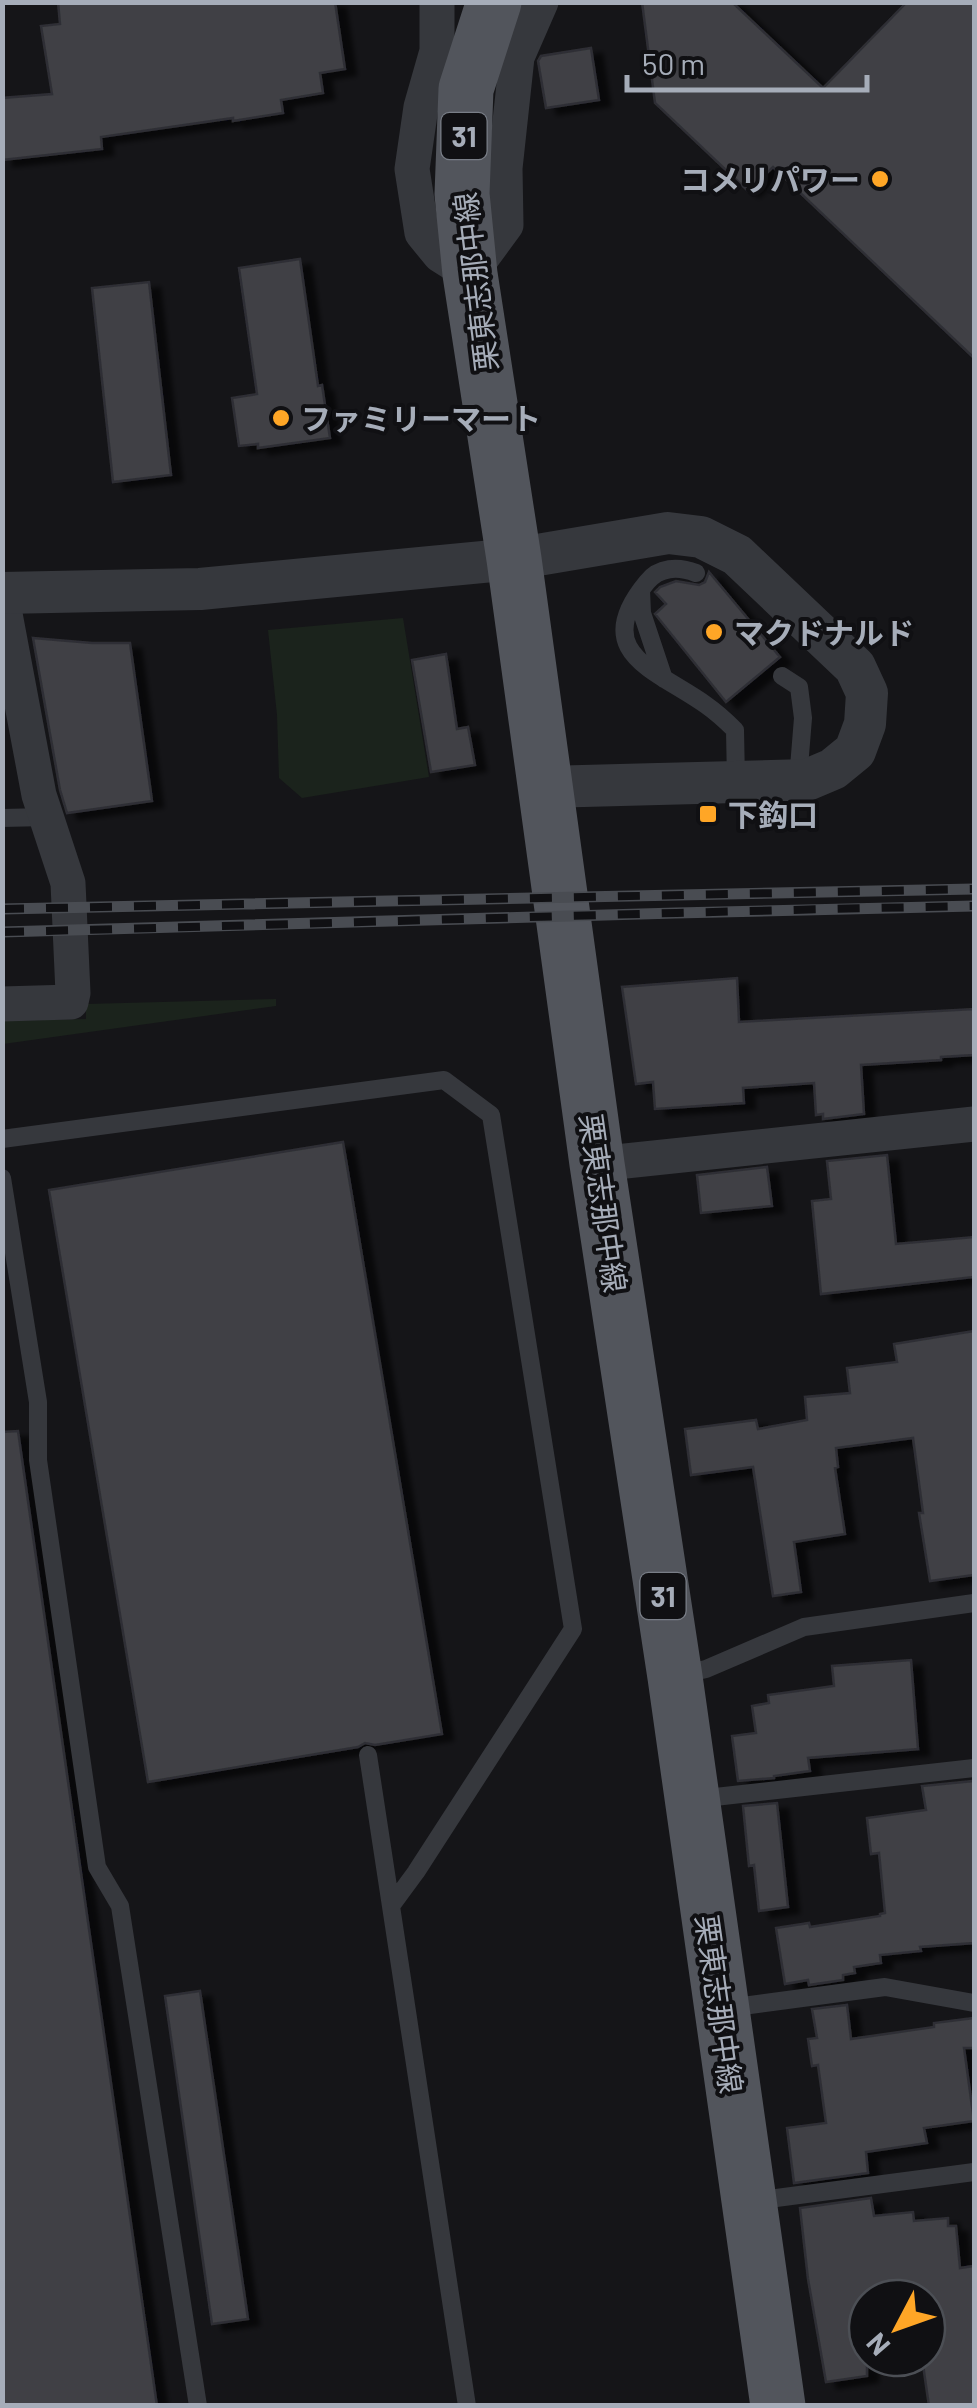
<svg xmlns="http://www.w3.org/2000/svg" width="977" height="2408" font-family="Barlow,'Noto Sans JP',sans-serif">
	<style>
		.green { fill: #1b231c }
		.building { fill: #3f4045; stroke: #2f2f34; stroke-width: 2.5; filter: url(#shadow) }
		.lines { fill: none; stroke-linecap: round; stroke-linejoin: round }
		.service { stroke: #36383d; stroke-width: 18 }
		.minor { stroke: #36383d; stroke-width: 35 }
		.tertiary { stroke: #36383d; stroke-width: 42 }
		.primary { stroke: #52555c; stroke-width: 55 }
		.rail-casing { stroke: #494c52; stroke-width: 11 }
		.rail { stroke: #101013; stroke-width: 8; stroke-dasharray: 22; stroke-linecap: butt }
		.poi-dot { fill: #ffa626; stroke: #101013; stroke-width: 4 }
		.labels { text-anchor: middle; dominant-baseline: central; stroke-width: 8; stroke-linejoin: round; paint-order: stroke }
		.shield { fill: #101013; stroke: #797e87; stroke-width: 2.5 }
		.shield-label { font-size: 28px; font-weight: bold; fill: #a6adb9 }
		.poi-label { font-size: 30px; font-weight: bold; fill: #a6adb9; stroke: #101013; text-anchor: start }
		.street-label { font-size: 30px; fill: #a6adb9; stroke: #101013 }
	</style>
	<defs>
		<filter id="shadow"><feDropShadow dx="11" dy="6" stdDeviation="2.5" flood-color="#0009"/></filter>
	</defs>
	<rect width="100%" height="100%" fill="#151518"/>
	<path class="green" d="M403 618 429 777 302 798 279 778 277 715 268 630Z
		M276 999V1006L3 1044 2 1021 86 1019V1004Z"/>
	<path class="building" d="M58 2H335L345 69 320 73 323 93 281 100 283 113 233 121V118L101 137 102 149 2 160V98L52 94 41 26 60 24Z
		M642 2H732L823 88 907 2H974V358L773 167 748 191 655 103Z
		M591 48 599 100 546 108 538 61 541 56Z
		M300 259 318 386 322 385 330 438 258 448V444L239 446 232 398 257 394 239 268Z
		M149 282 171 475 113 482 92 288Z
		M709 572 780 657 726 702 655 614 666 604 655 592 660 587 676 581 699 585 705 582Z
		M33 638 92 643H130L152 801 67 813 60 790Z
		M446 654 457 729 468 727 475 765 431 772 412 660Z
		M737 978 739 1022 974 1009V1055L941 1057V1060L861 1065 864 1114 823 1119V1114L816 1115 814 1083 743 1088 744 1103 655 1109 653 1082 636 1084 622 987Z
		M343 1142 442 1734 375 1745 365 1743 358 1747 148 1782 49 1190Z
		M887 1155 896 1244 974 1237V1277L821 1294 812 1201 831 1199 827 1161Z
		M767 1167 772 1206 701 1213 697 1175Z
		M974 1331V1575L930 1581 919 1513H923L913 1438 836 1448 838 1467 835 1468 845 1534 794 1542 801 1592 773 1596 753 1467 691 1475 685 1429 756 1420 758 1429 807 1420 805 1397 850 1393 847 1368 897 1362 894 1344Z
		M18 1431 157 2406H2V1432Z
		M911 1660 918 1749 808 1758 810 1771 774 1776V1778L738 1781 732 1736 756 1733 752 1706 769 1703 768 1695 834 1686 832 1666Z
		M974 1781V1943L920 1947 921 1951 880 1955 881 1963 854 1967 855 1973 843 1975V1980L809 1985 808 1980 785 1984 776 1928 809 1923 810 1927 880 1916V1914L885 1913 879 1853 871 1854 867 1818 926 1810 922 1786Z
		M777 1803 788 1907 759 1911 754 1865 749 1866 743 1806Z
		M200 1991 248 2319 212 2324 165 1996Z
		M847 2005 851 2039 934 2027V2023L974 2018V2048H964L974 2121 924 2128 927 2143 866 2152 868 2173 794 2183 787 2128 826 2123 818 2065 812 2066 808 2039 817 2038 812 2009Z
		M871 2198 874 2216 913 2212 914 2221 948 2218V2226H956L960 2268 974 2266V2406H929L922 2358H927V2298H867V2376L826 2382 808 2279 800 2208Z"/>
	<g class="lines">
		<path class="service" d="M696 573C678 566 659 567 647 582 588 653 657 670 706 705 716 712 726 721 735 730L736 781
			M641 590 642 613 664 679
			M782 676 799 687 803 718 798 780
			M2 818 46 817
			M2 1139 444 1080 491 1115 573 1629 416 1872 391 1906
			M2 1178 38 1402V1460L97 1867 120 1906 198 2406
			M680 1675 706 1669 804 1627 974 1603
			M368 1755 467 2406
			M697 1799 974 1768
			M728 2008 885 1987 974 2003
			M754 2201 974 2172"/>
		<path class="minor" d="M437 2V51L421 107 412 169 422 233 440 255 470 274 506 225 505 168 517 57 541 2
			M2 598 39 795 68 883 73 993 71 1002 2 1004
			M597 1164 974 1124"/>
		<path class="tertiary" d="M2 593 200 589 514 559 668 533 701 537 737 555 855 667 867 693 865 724 855 751 833 769 807 780 545 787"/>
		<path class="primary" d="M494 2 466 89 462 194 470 274 514 559 597 1164 675 1677 778 2406"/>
		<defs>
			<path id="rail" d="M2 909 974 889
				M2 932C327 924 650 912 974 906"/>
		</defs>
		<use href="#rail" class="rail-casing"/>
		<use href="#rail" class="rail"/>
	</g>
	<g class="poi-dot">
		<circle cx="880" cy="179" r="10"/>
		<circle cx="281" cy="418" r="10"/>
		<circle cx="714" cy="632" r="10"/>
		<rect x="698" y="804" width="20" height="20" rx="5"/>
	</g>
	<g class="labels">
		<g class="shield">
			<rect x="441.5" y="113" width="45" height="46" rx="8"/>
			<rect x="640.5" y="1573" width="45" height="46" rx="8"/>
		</g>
		<g class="shield-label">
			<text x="464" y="136">31</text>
			<text x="663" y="1596">31</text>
		</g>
		<g class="poi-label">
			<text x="860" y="179" text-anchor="end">コメリパワー</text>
			<text x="301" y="418">ファミリーマート</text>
			<text x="734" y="632">マクドナルド</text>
			<text x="728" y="814">下鈎口</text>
		</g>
		<g class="street-label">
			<text transform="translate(475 282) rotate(-97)">栗東志那中線</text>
			<text transform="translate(604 1203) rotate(82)">栗東志那中線</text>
			<text transform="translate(720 2004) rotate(82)">栗東志那中線</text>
		</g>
	</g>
	<rect width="977" height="2408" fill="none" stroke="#a6adb9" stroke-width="10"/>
	<g transform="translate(897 2328) rotate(229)"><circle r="48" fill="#101013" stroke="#4c4f55" stroke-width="2.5"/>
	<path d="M0-8L18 38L0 25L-18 38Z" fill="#ffa626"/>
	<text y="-15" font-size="28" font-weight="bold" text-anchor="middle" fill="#a6adb9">N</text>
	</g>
	<path d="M627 75v15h240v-15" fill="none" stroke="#a6adb9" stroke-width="5"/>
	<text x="642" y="75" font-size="30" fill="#a6adb9" stroke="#101013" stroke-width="8" paint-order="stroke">50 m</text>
</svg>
